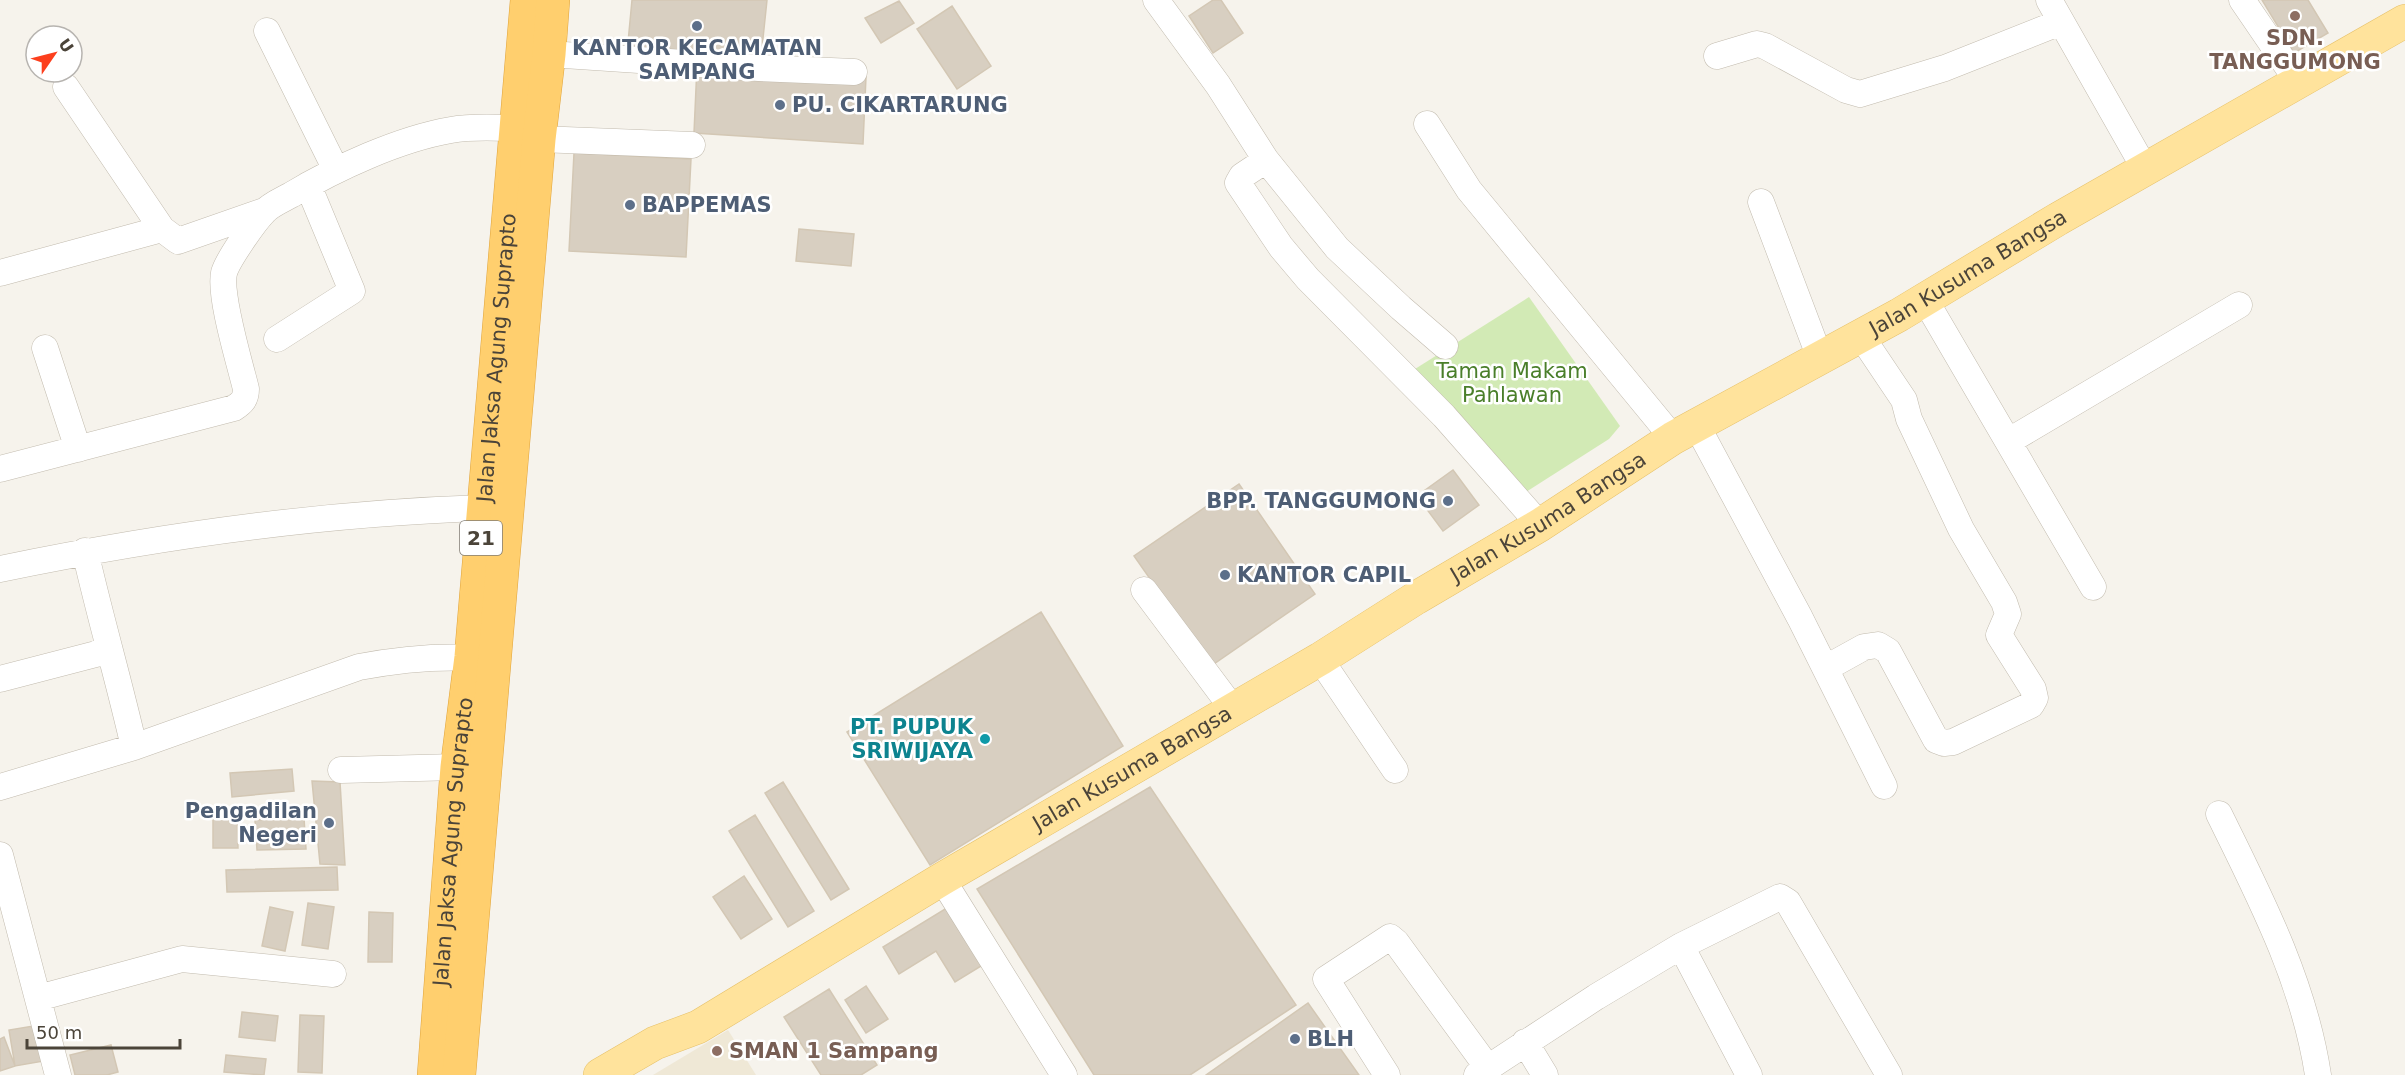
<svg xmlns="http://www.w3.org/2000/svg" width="2405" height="1075" font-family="'DejaVu Sans',sans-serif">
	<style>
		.education { fill: #efe8d6 }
		.green { fill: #d2eab5 }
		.building { fill: #d8cfc1; stroke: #d3c7b4; stroke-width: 1.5 }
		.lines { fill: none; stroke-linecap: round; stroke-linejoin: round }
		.minor-casing { stroke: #c2bbae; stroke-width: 27 }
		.major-casing { stroke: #e6c16a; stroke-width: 34 }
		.highway-casing { stroke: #e0a43c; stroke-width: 34 }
		.minor { stroke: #fff; stroke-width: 26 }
		.major { stroke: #ffe39c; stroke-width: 33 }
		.highway { stroke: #ffcf6e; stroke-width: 33 }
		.education-dot { fill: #8d6e63; stroke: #fff; stroke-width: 2 }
		.service-dot { fill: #5c6f8a; stroke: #fff; stroke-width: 2 }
		.culture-dot { fill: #0f9aa8; stroke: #fff; stroke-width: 2 }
		.labels { text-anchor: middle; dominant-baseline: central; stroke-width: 5; stroke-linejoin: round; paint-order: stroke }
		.shield { fill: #fff; stroke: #817c74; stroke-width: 1.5 }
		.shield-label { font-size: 20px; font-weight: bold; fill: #4b4439 }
		.education-label { font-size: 21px; font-weight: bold; fill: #785e54; stroke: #fff }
		.service-label { font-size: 21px; font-weight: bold; fill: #4e5e75; stroke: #fff; text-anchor: start }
		.street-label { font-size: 21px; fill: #4b4439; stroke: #fff }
		.park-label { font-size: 21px; fill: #4a7f2a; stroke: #fff }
		.culture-label { font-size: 21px; font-weight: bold; fill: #0d838f; stroke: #fff; text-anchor: end }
	</style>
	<rect width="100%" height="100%" fill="#f6f3ec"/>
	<path class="education" d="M728 1030 756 1075H653Z"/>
	<path class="green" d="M1529 297 1620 426 1609 439 1523 494 1415 369Z"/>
	<path class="building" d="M632 0H767L760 67 627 53Z
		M1213 0H1221L1243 33 1213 53 1189 16Z
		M2262 0H2308L2328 33 2294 53Z
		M899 1 914 23 881 43 865 18Z
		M952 6 991 66 957 89 917 29Z
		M697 66 866 77 863 144 694 133Z
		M574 153 691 159 686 257 569 251Z
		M799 229 854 234 851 266 796 261Z
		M1453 470 1479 505 1443 531 1417 496Z
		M1239 484 1315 594 1211 666 1134 556Z
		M1041 612 1123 746 930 865 847 732Z
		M292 769 294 791 232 797 230 773Z
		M312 781 340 782 345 865 320 864Z
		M783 782 849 889 831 900 765 793Z
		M1150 787 1296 1005 1190 1075H1094L977 889Z
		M213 813H237L238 848H213Z
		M755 815 814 911 788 927 729 831Z
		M304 818 306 849 257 850 255 820Z
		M337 867 338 890 227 892 226 870Z
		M744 876 772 919 741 939 713 897Z
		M308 903 334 907 328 949 302 945Z
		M950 906 986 963 955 982 936 951 899 974 883 947Z
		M270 907 293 912 285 951 262 946Z
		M369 912 393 913 392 962H368Z
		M866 986 888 1019 866 1033 845 1000Z
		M829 989 877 1065 861 1075H821L784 1017Z
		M1308 1003 1359 1075H1206Z
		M242 1012 278 1016 275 1041 239 1037Z
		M300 1015 324 1016 322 1073 298 1072Z
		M39 1025 44 1061 15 1066 9 1030Z
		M4 1037 15 1066 0 1071V1039Z
		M111 1045 118 1072 107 1075H75L70 1055Z
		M226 1055 266 1059 264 1075 224 1072Z"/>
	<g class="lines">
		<defs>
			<path id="minor" d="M1156 0 1218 85 1266 160 1242 176 1238 183 1281 247 1308 279 1444 416 1540 525
				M2049 0 2145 169
				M2242 0 2298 82
				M267 31 336 170
				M549 54 759 68 854 72
				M1717 56 1757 44 1765 46 1846 90 1860 94 1945 68 2061 22
				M66 87 162 229 178 241 264 211
				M1427 124 1469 190 1673 438
				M539 139 692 145
				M1266 160 1337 248 1401 308 1445 346
				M1761 202 1820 358
				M0 273 162 229
				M1924 298 2093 587
				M277 339 352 291 308 185
				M45 348 78 449
				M1697 426 1800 618 1884 786
				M2009 441 2239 305
				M0 469 234 408C242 403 246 399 246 389 240 364 219 296 224 273 227 261 254 222 264 212 270 205 282 200 291 195 336 168 399 139 451 130 472 126 493 128 515 128
				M85 551C100 617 119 681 134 747
				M0 569C159 536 322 513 484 508
				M1144 590 1233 709
				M1320 659 1395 770
				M1826 668 1864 647 1878 645 1888 651 1936 740 1944 743 1953 742 2031 705 2035 698 2033 689 1999 635 2008 614 2004 602 1961 529 1909 419 1904 400 1861 336
				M0 679 96 654 108 648
				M341 770 457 767
				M0 787 134 747 359 667C401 659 445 655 488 659
				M2219 814C2260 897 2304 982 2318 1075
				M0 855 58 1075
				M942 879 1064 1075
				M1681 946 1749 1075
				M38 998 182 959 333 974
				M1525 1042 1545 1075
				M1387 1075 1326 979 1390 937 1396 942 1488 1068
				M1477 1075 1596 997 1681 946 1780 897 1788 902 1889 1075"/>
			<g id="major">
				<path id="s1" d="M600 1075 655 1043 698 1027 942 879 1320 659 1416 598 1540 525 1673 438 1899 315 2058 219 2405 21"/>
			</g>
			<g id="highway">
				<path id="s2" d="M434 1075 457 767 471 657 527 0"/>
				<path d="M459 1075 539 139 549 54 553 0"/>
			</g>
		</defs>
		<use href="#minor" class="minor-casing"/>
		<use href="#major" class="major-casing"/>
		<use href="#highway" class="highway-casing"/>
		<use href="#minor" class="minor"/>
		<use href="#major" class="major"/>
		<use href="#highway" class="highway"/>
	</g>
	<g class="education-dot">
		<circle cx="2295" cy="16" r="6"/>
		<circle cx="717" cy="1051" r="6"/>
	</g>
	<g class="service-dot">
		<circle cx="697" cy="26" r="6"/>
		<circle cx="780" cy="105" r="6"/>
		<circle cx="630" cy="205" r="6"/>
		<circle cx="1448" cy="501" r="6"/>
		<circle cx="1225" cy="575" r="6"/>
		<circle cx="329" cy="823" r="6"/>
		<circle cx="1295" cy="1039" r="6"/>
	</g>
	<circle class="culture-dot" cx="985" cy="739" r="6"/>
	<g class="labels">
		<rect class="shield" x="460" y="521" width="42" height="34" rx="4.5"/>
		<g class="shield-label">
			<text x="481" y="538">21</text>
		</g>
		<g class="education-label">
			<text x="2295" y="38">SDN.<tspan x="2295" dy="24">TANGGUMONG</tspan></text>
			<text x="729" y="1051" text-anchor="start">SMAN 1 Sampang</text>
		</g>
		<g class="service-label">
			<text x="697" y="48" text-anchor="middle">KANTOR KECAMATAN<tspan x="697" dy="24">SAMPANG</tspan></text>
			<text x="792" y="105">PU. CIKARTARUNG</text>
			<text x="642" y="205">BAPPEMAS</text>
			<text x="1436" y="501" text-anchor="end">BPP. TANGGUMONG</text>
			<text x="1237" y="575">KANTOR CAPIL</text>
			<text x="317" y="811" text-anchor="end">Pengadilan<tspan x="317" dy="24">Negeri</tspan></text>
			<text x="1307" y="1039">BLH</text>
		</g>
		<g class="street-label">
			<text stroke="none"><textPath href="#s1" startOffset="1587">Jalan Kusuma Bangsa</textPath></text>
			<text stroke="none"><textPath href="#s2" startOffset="720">Jalan Jaksa Agung Suprapto</textPath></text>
			<text stroke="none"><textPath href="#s1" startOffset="1101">Jalan Kusuma Bangsa</textPath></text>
			<text stroke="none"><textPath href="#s1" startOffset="615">Jalan Kusuma Bangsa</textPath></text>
			<text stroke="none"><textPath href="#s2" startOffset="234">Jalan Jaksa Agung Suprapto</textPath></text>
		</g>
		<g class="park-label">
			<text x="1512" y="371">Taman Makam<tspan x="1512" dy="24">Pahlawan</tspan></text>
		</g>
		<g class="culture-label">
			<text x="973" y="727">PT. PUPUK<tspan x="973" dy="24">SRIWIJAYA</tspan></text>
		</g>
	</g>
	<g transform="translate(54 54) rotate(55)"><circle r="28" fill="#ffffff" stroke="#b7b4b0" stroke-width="1.5"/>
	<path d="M0-4.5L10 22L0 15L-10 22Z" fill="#fc3f1d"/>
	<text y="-9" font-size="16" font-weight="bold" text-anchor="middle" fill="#4b4439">U</text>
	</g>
	<path d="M27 1039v9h153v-9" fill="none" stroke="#4b4439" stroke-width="3"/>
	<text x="36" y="1039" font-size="18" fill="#4b4439" stroke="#ffffff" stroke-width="4.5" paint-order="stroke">50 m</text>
</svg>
